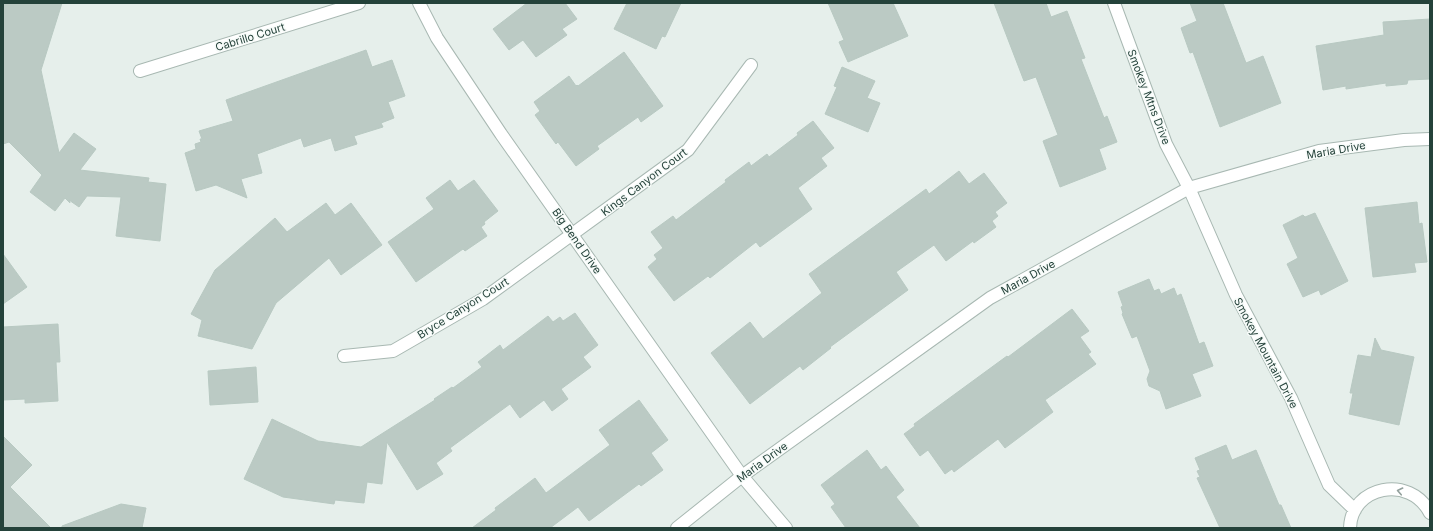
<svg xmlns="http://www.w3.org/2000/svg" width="1433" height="531" font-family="Inter,sans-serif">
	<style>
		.building { fill: #bbcac4; stroke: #b8c9c2 }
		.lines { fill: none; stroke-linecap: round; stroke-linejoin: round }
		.minor-casing { stroke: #a8b8b2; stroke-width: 14 }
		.tertiary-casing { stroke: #a8b8b2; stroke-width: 14 }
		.minor { stroke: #fff; stroke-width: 12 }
		.tertiary { stroke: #fff; stroke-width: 12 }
		.oneway { stroke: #92a09c }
		.labels { text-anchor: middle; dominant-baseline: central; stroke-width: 3; stroke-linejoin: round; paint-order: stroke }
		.street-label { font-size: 11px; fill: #24423a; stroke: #f7fbf9 }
	</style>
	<rect width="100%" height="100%" fill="#e6efeb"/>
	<path class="building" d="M3 3H62L41 70 59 153 74 133 96 149 80 170 149 178 148 182 166 184 160 241 116 236 121 197 87 196 79 207 69 200 70 203 65 198 55 211 30 192 42 175 9 142 3 144Z
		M527 3H565L577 19 562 29 567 35 536 57 523 40 509 50 493 29Z
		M627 3H681L665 37 662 36 656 49 614 29Z
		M828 3H893L908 36 848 62 839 42 844 40Z
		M994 3H1046L1051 17 1067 11 1085 58 1081 59 1104 118 1107 116 1117 142 1099 149 1106 169 1060 187 1043 141 1058 135 1036 77 1024 81Z
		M1190 3H1223L1246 63 1263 56 1281 103 1220 127 1193 52 1190 53 1181 28 1197 21Z
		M1430 19V79L1408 80 1407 84 1386 86V83L1346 89V86L1323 90 1316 46 1384 35 1383 22Z
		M366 50 372 67 392 60 405 96 388 102 394 118 381 123 383 127 354 136 357 144 335 151 331 138 304 147 301 138 257 154 262 173 241 179 247 198 216 185 196 191 185 153 196 149 195 144 201 142 200 139H202L199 131 233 121 226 100Z
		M624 52 663 106 641 122 638 117 597 146 599 149 576 166 558 142 556 144 535 115 540 111 534 102 569 76 576 86 577 85 578 86Z
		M842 67 875 81 867 98 880 103 868 132 825 114 837 87 834 86Z
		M813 121 834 148 821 158 827 166 798 188 812 209 760 247 756 242 710 278 708 276 674 301 648 267 657 259 654 255 663 248 651 232 673 216 676 220 726 182 725 180 749 162 751 166 767 154 769 157 798 135 797 133Z
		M959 171 969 184 984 173 1007 203 995 212 998 216 992 221 996 227 974 243 973 241 946 261 934 245 896 272 908 290 830 347 831 348 803 370 800 366 750 404 711 353 750 322 763 339 822 293 809 274 926 189 929 194Z
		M450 180 458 191 474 180 498 211 484 222 485 224 481 227 487 236 465 251 463 249 416 282 388 242 434 209 426 198Z
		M1417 202 1419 224 1422 223 1427 262 1414 263 1416 272 1373 277 1365 208Z
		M326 203 335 215 351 203 382 245 341 275 329 258 276 303 252 349 198 336 202 320 191 314 215 270 275 218 287 232Z
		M1315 213 1348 281 1321 295 1319 290 1303 297 1287 264 1298 258 1283 225 1303 215 1305 217Z
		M3 254 27 287 3 304Z
		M1149 279 1154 291 1159 289 1161 294 1174 288 1177 296 1181 294 1199 344 1204 342 1213 366 1192 374 1201 396 1166 409 1160 391 1149 386 1147 379 1150 371 1137 336 1132 338 1122 314 1123 313 1121 307 1123 306 1118 292Z
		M1072 309 1089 331 1080 337 1091 352 1088 354 1096 364 1045 400 1053 412 1005 448 998 439 954 472 952 469 945 474 928 450 920 456 904 434 915 426 914 424 1007 356 1008 357Z
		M575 313 598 345 583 357 591 367 561 389 568 399 552 411 544 400 520 418 510 404 450 448 452 451 436 463 443 474 417 490 387 442 382 484 367 482 364 503 335 500 334 504 283 497 244 479 272 419 318 441 361 447 435 400 434 399 452 387 453 388 482 367 478 362 500 345 503 350 548 316 553 322 560 317 563 321Z
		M58 324 60 362H56L58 401 25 403V399L3 400V327Z
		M1375 338 1381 350 1414 357 1399 425 1349 414 1353 393H1350L1358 355 1371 357Z
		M256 367 258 402 210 405 208 371Z
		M639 400 668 440 651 453 663 470 641 486 639 484 589 521 578 507 550 528H472L496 510 495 508 535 478 546 493 610 445 599 430Z
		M3 436 32 465 10 487 51 528H3Z
		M1226 445 1232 460 1256 450 1279 505H1281L1291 528H1220L1197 478 1200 477 1197 471 1200 470 1195 458Z
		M867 450 881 470 886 466 904 490 896 497 920 528H846L831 507 835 504 821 485Z
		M121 504 146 508 142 528H62V526Z"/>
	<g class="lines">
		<defs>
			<path id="minor" d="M419 3 437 38 501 134 742 476 786 528
				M1114 3 1166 144 1189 188 1236 295 1291 398 1329 485 1355 510
				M140 71 359 3
				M344 356 393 351 483 299 688 150 751 65
				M1350 528C1351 486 1410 474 1430 513"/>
			<path id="tertiary" d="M677 528 742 476 990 298 1189 188 1319 151 1404 140 1430 139"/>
		</defs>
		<use href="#minor" class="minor-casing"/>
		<use href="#tertiary" class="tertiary-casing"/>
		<use href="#minor" class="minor"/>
		<use href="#tertiary" class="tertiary"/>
	</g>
	<defs><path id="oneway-chevron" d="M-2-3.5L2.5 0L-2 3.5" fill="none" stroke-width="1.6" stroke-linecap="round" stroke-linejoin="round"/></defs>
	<use class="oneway" href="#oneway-chevron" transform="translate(1400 491) rotate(-168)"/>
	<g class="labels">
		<g class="street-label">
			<text transform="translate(250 37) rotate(-17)">Cabrillo Court</text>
			<text transform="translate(1149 97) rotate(69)">Smokey Mtns Drive</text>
			<text transform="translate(1336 150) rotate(-10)">Maria Drive</text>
			<text transform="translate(644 182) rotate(-37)">Kings Canyon Court</text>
			<text transform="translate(577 241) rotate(55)">Big Bend Drive</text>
			<text transform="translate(1028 277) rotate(-29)">Maria Drive</text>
			<text transform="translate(463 308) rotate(-32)">Bryce Canyon Court</text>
			<text transform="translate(1266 353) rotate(62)">Smokey Mountain Drive</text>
			<text transform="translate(762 462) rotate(-36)">Maria Drive</text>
		</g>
	</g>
	<rect width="1433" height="531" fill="none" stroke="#24423a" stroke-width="8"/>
</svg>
